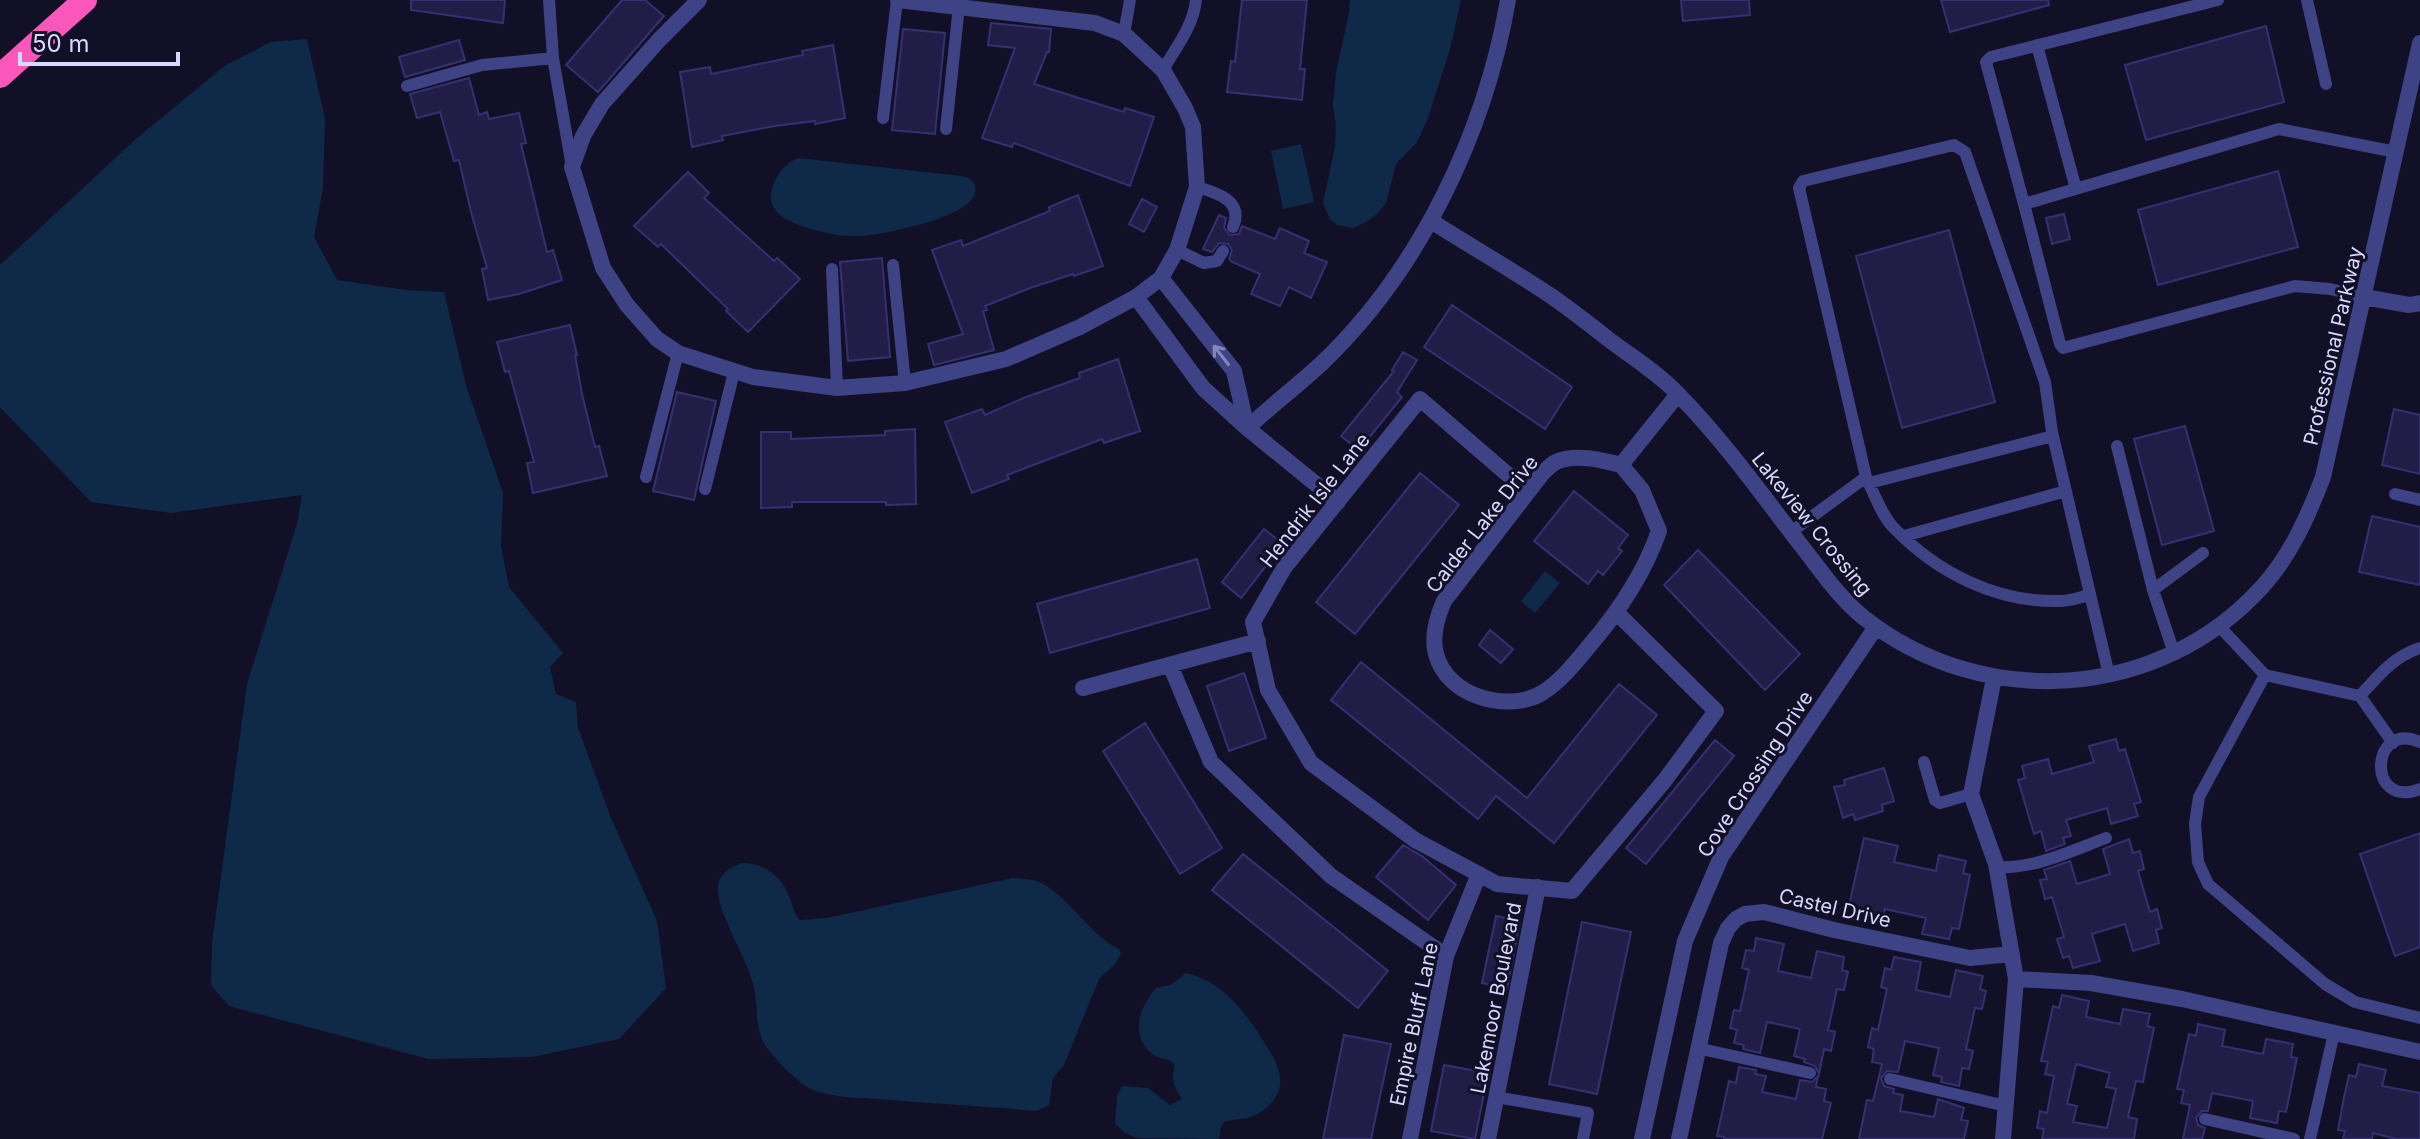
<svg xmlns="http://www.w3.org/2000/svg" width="2420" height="1139" font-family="Inter,sans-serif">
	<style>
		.water { fill: #0e2a48 }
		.building { fill: #211d47; stroke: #353072; stroke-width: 2; fill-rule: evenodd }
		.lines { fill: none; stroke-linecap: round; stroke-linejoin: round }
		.service { stroke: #3d4384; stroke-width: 12 }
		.minor { stroke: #3d4384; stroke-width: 16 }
		.motorway { stroke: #f957b9; stroke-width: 24 }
		.oneway { stroke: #8386bb }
		.labels { text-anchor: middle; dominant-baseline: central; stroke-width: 6; stroke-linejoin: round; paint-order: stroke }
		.street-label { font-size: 20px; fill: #d8d8fe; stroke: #121027 }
	</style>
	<rect width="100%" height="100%" fill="#121027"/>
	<path class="water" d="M1350 0H1461L1450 49 1428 118 1417 142 1396 164 1386 203 1376 215 1366 222 1353 228 1337 225 1330 219 1323 203 1335 147 1336 128 1333 105 1336 72 1349 13Z
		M307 39 325 119 323 188 314 237 337 280 406 290 444 292 466 385 503 493 501 546 509 587 563 653 550 667 556 694 576 702 578 728 611 818 657 921 666 988 619 1039 531 1057 429 1059 229 1006 211 985 212 943 247 684 297 524 302 495 171 513 91 502 0 407V265L137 138 226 65 271 42Z
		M1301 144 1314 202 1283 209 1271 151Z
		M798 158 961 176C967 177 973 179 975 186 983 215 892 232 871 235 847 239 822 233 799 225 786 220 770 212 771 196 772 180 783 164 798 158Z
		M1545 571 1560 583 1535 613 1521 601Z
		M742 863C764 863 781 876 789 896 793 906 793 912 800 920L827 918 1013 878C1022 879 1031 879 1039 882 1066 893 1089 935 1119 949L1121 954 1114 965 1099 979 1064 1065 1053 1078 1049 1105 1037 1111C985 1106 932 1104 879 1099 859 1098 823 1097 807 1087 795 1079 771 1056 764 1043 754 1025 759 1004 753 984 747 962 735 943 727 922 716 895 709 874 742 863Z
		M1186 973C1224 982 1245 1012 1264 1042 1279 1065 1291 1088 1265 1109 1252 1120 1239 1118 1224 1122L1221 1127 1219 1139 1137 1138 1125 1133 1115 1124 1117 1096 1122 1086 1148 1088 1170 1105 1182 1099C1173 1086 1171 1080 1175 1065 1168 1056 1160 1060 1152 1054 1129 1034 1140 1007 1156 988L1171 985Z"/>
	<path class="building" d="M411 0H505L503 23 411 10Z
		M622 0H645L664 16 598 92 566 65Z
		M1242 0H1307L1300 69H1305L1302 100 1227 92 1231 61 1235 62Z
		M1681 0H1749L1750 15 1683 21Z
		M1941 0H2048L2049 5 1950 32Z
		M991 23 1051 29 1049 52H1047L1034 84 1124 112 1125 108 1154 117 1130 186 1014 143 1012 147 982 138 1015 48 988 45Z
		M2266 26 2284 102 2146 140 2125 65Z
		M903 29 945 33 935 134 892 130Z
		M459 40 465 60 405 77 399 57Z
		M833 45 845 118 815 124V121L775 126 722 136 723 140 692 147 680 72 710 67 711 74 803 55 802 51Z
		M469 78 479 115 487 112 489 119 519 113 526 143 521 144 547 252 553 250 562 280 519 294 488 300 482 269 487 268 471 212 459 160 454 161 440 112 417 118 410 94Z
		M2278 171 2298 247 2158 285 2138 210Z
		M688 172 709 193 704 198 774 261 777 258 800 279 748 332 726 311 728 309 661 244 658 247 634 226Z
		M1078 195 1103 266 1074 276 1073 274 1030 288 985 306 987 310 983 311 994 350 934 365 928 344 963 334 932 250 961 240 963 246 1050 211 1049 207Z
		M1142 199 1157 207 1144 232 1129 224Z
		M2064 214 2070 239 2052 244 2046 218Z
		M1219 215 1226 218 1224 228 1230 235 1239 234 1242 226 1275 239 1280 228 1309 241 1304 253 1327 262 1311 298 1289 287 1280 306 1251 294 1260 274 1232 262 1229 259 1232 250 1228 244 1219 243 1212 252 1203 249Z
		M1949 230 1995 402 1902 428 1856 256Z
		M882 258 890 357 848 361 840 262Z
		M1452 305 1572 387 1545 429 1424 347Z
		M570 325 577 355H575L582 394 595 447 599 446 607 476 533 493 527 463 534 462 509 371 505 372 497 342Z
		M1403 352 1417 360 1397 392 1402 397 1359 450 1341 436 1394 371 1392 370Z
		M1118 359 1140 431 1104 443 1102 439 1007 475 1009 479 972 493 945 422 982 409 985 415 1026 397 1080 378 1079 373Z
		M677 392 716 401 694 500 653 491Z
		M2394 409 2420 415V474L2382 465Z
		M2185 426 2214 531 2162 545 2134 439Z
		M915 429 916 504 886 505V502H792V507L761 508V432H791V439L885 435V431Z
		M1420 473 1459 505 1355 634 1316 602Z
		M1574 491 1628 535 1618 548 1622 551 1603 575 1598 571 1588 584 1534 541Z
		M2372 516 2420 527V585L2359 572Z
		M1264 529 1283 544 1241 598 1222 582Z
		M1698 550 1800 654 1765 690 1664 585Z
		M1197 559 1210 608 1050 653 1037 604Z
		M1490 630 1513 649 1501 663 1479 645Z
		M1361 662 1527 798 1619 684 1657 715 1554 843 1496 796 1478 819 1331 700Z
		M1244 673 1266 738 1229 751 1207 686Z
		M1145 723 1222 848 1180 874 1103 751Z
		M2116 739 2119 751 2125 749 2141 802 2134 804 2138 816 2111 824 2107 808 2066 820 2071 836 2063 838 2065 844 2046 851 2041 831 2034 834 2018 780 2025 778 2022 766 2048 759 2052 774 2094 762 2089 746Z
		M1715 740 1734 756 1646 864 1626 848Z
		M1884 768 1894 801 1882 805 1883 811 1855 820 1853 814 1843 818 1834 787 1845 785 1844 780Z
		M2420 833V947L2395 956 2360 854Z
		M1864 838 1898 846 1894 862 1936 871 1939 855 1966 861 1963 873 1970 875 1959 929 1952 928 1949 939 1922 934 1926 918 1885 909 1881 925 1853 919 1856 907 1849 906Z
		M2129 839 2133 853 2140 851 2144 869 2138 871 2150 912 2157 909 2162 928 2156 930 2159 943 2133 951 2125 924 2092 934 2100 961 2073 968 2069 956 2063 958 2057 939 2064 937 2052 897 2045 899 2040 880 2047 879 2044 870 2070 861 2077 884 2110 874 2103 849Z
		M1403 845 1422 856 1456 885 1428 920 1376 877Z
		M1243 854 1388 971 1358 1008 1212 890Z
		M1496 916 1520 921 1507 989 1482 983Z
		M1582 922 1631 932 1597 1094 1549 1084Z
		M1756 938 1784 944 1778 971 1811 978 1817 951 1844 957 1842 970 1848 972 1844 990 1837 989 1828 1030 1835 1032 1831 1051 1824 1049 1819 1074 1815 1066 1804 1062 1805 1059 1794 1056 1800 1029 1767 1022 1760 1053 1743 1049 1744 1045 1734 1043 1737 1030 1730 1028 1734 1010 1740 1011 1749 970 1742 968 1746 950 1754 951Z
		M1894 957 1921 962 1916 990 1950 997 1956 970 1983 976 1980 989 1986 991 1982 1009 1975 1008 1966 1049 1973 1051 1969 1069 1962 1068 1959 1086 1941 1082 1942 1077 1933 1075 1939 1048 1905 1041 1898 1072 1887 1071 1881 1078 1884 1086 1894 1089 1893 1093 1903 1095 1900 1111 1934 1117 1938 1099 1964 1108 1961 1120 1968 1121 1964 1139H1859L1867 1100 1873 1101 1882 1064 1872 1062 1874 1049 1868 1047 1872 1028 1878 1030 1887 989 1881 987 1885 968 1891 970Z
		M2062 995 2089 1001 2086 1017 2120 1024 2123 1009 2150 1014 2147 1026 2154 1028 2146 1066 2143 1082 2136 1081 2128 1117 2137 1119 2134 1139H2042L2044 1129 2037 1128 2040 1111 2047 1113 2054 1076 2045 1074 2048 1062 2041 1061 2053 1006 2059 1008ZM2076 1064 2110 1073 2106 1087 2116 1089 2107 1128 2073 1122 2077 1106 2067 1104Z
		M2198 1024 2225 1030 2222 1046 2263 1054 2266 1039 2293 1044 2291 1057 2297 1058 2286 1112 2279 1111 2277 1123 2250 1118 2253 1101 2212 1093 2208 1111H2202L2196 1118 2198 1125 2205 1128 2202 1139H2183L2190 1105 2181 1103 2184 1090 2177 1089 2189 1034 2196 1036Z
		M1344 1035 1391 1044 1371 1139H1323Z
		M2359 1064 2386 1070 2382 1086 2420 1093V1139H2396L2373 1133 2372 1139H2343L2345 1131 2338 1130 2344 1097 2349 1075 2356 1077Z
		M1444 1065 1488 1073 1475 1139 1431 1131Z
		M1739 1067 1756 1070 1755 1074 1766 1076 1762 1092 1796 1099 1800 1080 1812 1082 1818 1076 1816 1087 1826 1089 1824 1101 1831 1103 1822 1139H1724V1137L1717 1136 1729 1081 1736 1083Z"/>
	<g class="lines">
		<path class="service" d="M549 0 553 58 572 167
			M2307 0 2326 84
			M1124 34 1130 0
			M2037 45 2076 189
			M1163 70C1176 47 1193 27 1196 0
			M407 86 482 65 553 58
			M883 118 897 0
			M946 129 959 6
			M1197 187C1218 193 1244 201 1233 227
			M2024 204 1986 62 1991 57 2218 0
			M1177 250 1204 263 1217 261 1223 251
			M893 265 905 383
			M832 269 837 388
			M2364 297 2330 289 2295 286 2063 348 2060 344 2024 204 2279 129 2396 152
			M2117 446 2153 590 2174 653
			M646 477 678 353
			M1866 477C1874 493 1881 514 1893 527 1936 572 1996 603 2060 601 2070 601 2080 597 2090 595
			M1869 483 2053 436
			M705 489 734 372
			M2395 494 2420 500
			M1791 532 1866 477 1799 188 1803 181 1954 145 1965 152 2045 382 2052 432 2109 675
			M1904 536 2066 491
			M2153 590 2203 553
			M2219 626 2265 675 2360 696C2379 675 2393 657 2420 648
			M2265 675 2199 797 2195 824 2198 862 2208 884 2325 984 2355 1002 2420 1018
			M2360 696 2393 743
			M2420 742C2370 720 2366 810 2420 789
			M1924 762 1935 800 1940 803 1971 794
			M1997 867C2035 869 2071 851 2106 838
			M1697 1048 1810 1073
			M1890 1079 2006 1106
			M1496 1097 1588 1113 1583 1139
			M2205 1119 2294 1139
			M2310 1139 2334 1033"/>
		<path class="minor" d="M699 0 659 40 602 104 583 136 572 167 603 268 627 305 657 339 678 353 753 377 837 388 905 383 1006 359 1080 327 1136 297 1161 278 1177 250 1197 187 1193 127 1185 108 1163 70 1124 34 1095 23 898 0
			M1431 221C1472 247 1514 271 1554 298 1574 312 1593 327 1612 342 1634 358 1659 374 1678 394 1723 440 1761 493 1800 544 1820 569 1838 597 1863 617 1982 712 2159 701 2262 587 2291 555 2308 516 2323 477L2420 43
			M1161 278 1234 371 1247 428
			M1136 297 1203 388 1247 428 1338 502
			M2364 297 2409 305 2420 303
			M1247 428C1271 406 1297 386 1321 364 1420 270 1485 133 1508 0
			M1621 465 1642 490 1659 531C1644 574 1619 611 1590 645 1576 662 1561 681 1542 693 1508 713 1447 697 1436 654 1431 636 1437 617 1444 601L1541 475C1545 471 1551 464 1556 462 1575 453 1602 460 1621 465L1678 394
			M1528 492 1420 399 1284 568 1253 622 1268 690 1311 763 1415 840 1497 884 1572 891 1665 780 1716 711 1617 613
			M1170 665 1211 762 1331 876 1446 956
			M1994 678 1971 794 1996 864 2016 979 2003 1139
			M1083 688 1258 641
			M2016 979 2091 983 2182 999 2420 1052
			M1410 1139 1446 956 1479 874
			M1488 1139 1538 887
			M1642 1139 1685 941 1721 857 1876 627
			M1679 1139 1721 943 1728 928 1736 919 1745 914 1764 912 1834 930 1970 958 2012 954"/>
		<path class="motorway" d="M0 76 85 0"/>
	</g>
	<defs><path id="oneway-shaft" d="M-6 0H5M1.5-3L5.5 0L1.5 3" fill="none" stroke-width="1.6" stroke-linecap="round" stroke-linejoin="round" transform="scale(2)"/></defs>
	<use class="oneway" href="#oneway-shaft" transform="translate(1221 355) rotate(-128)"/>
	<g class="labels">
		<g class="street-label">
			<text transform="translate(2333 346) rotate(-77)">Professional Parkway</text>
			<text transform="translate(1315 500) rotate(-52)">Hendrik Isle Lane</text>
			<text transform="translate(1482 524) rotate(-52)">Calder Lake Drive</text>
			<text transform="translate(1812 524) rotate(51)">Lakeview Crossing</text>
			<text transform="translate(1755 774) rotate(-57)">Cove Crossing Drive</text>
			<text transform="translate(1835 908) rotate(13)">Castel Drive</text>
			<text transform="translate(1496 998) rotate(-79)">Lakemoor Boulevard</text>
			<text transform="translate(1414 1024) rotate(-78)">Empire Bluff Lane</text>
		</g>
	</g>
	<path d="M20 52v12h158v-12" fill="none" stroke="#d8d8fe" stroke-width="4"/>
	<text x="32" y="52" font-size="24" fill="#d8d8fe" stroke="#121027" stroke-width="6" paint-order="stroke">50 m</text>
</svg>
